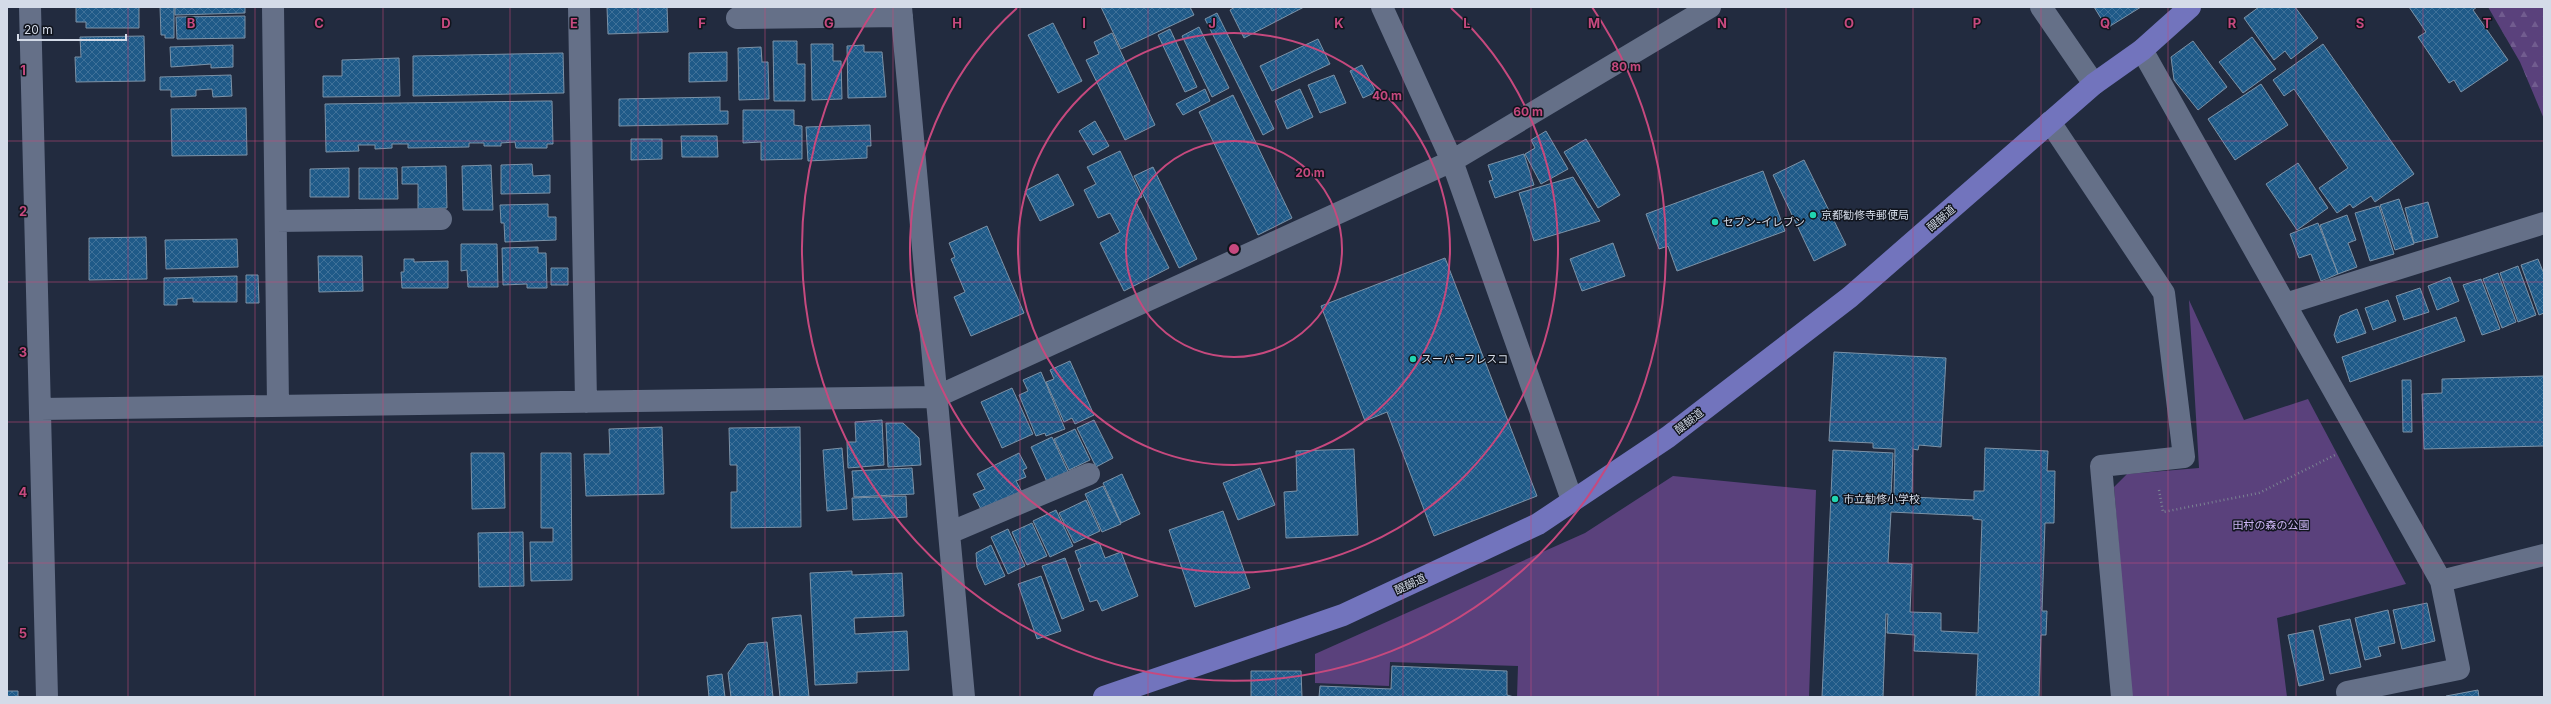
<svg xmlns="http://www.w3.org/2000/svg" width="2551" height="704" font-family="Inter,'Noto Sans JP',sans-serif">
	<style>
		.forest { fill: url(#forest-firs) }
		.green { fill: #5a417c }
		.building { fill: url(#building-cross-hatch); stroke: #7c92a7; fill-rule: evenodd }
		.lines { fill: none; stroke-linecap: round; stroke-linejoin: round }
		.path { stroke: #7b8393; stroke-width: 2.5; stroke-dasharray: 1 3; stroke-linecap: butt }
		.minor { stroke: #657088; stroke-width: 22 }
		.major { stroke: #7274bd; stroke-width: 22 }
		.grid { fill: none; stroke: #c6497e; stroke-width: 1; stroke-opacity: 0.55 }
		.ring { fill: none; stroke: #c6497e; stroke-width: 2 }
		.poi-dot { fill: #20d5b0; stroke: #10141d; stroke-width: 1.5 }
		.labels { text-anchor: middle; dominant-baseline: central; stroke-width: 3; stroke-linejoin: round; paint-order: stroke }
		.poi-label { font-size: 11px; fill: #d4dbe8; stroke: #10141d; text-anchor: start }
		.street-label { font-size: 11px; fill: #d4dbe8; stroke: #10141d }
		.park-label { font-size: 11px; fill: #cdb6f5; stroke: #10141d }
		.grid-label { font-size: 13px; text-anchor: middle; font-weight: bold; fill: #c6497e; stroke: #10141d; stroke-width: 3; stroke-linejoin: round; paint-order: stroke }
		.centre { fill: #c6497e; stroke: #10141d; stroke-width: 2 }
		.ring-label { font-size: 12px; text-anchor: middle; font-weight: bold; fill: #c6497e; stroke: #10141d; stroke-width: 3; stroke-linejoin: round; paint-order: stroke }
	</style>
	<defs>
		<pattern id="forest-firs" width="22" height="20" patternUnits="userSpaceOnUse"><rect width="22" height="20" fill="#5a417c"/><path d="M5 1l3.5 6h-7zM16 11l3.5 6h-7z" fill="#715c8f"/></pattern>
		<pattern id="building-cross-hatch" width="8" height="8" patternUnits="userSpaceOnUse"><rect width="8" height="8" fill="#1f5a88"/><path d="M0 0l8 8M0 8l8-8" fill="none" stroke="#3f7199"/></pattern>
	</defs>
	<rect width="100%" height="100%" fill="#222b3f"/>
	<path class="forest" d="M2488 7H2544V119L2520 62Z"/>
	<path class="green" d="M2189 300 2244 420 2308 399 2406 584 2277 618 2287 697H2131L2114 487 2127 474 2199 468Z
		M1673 476 1816 490 1809 697H1517L1518 666 1390 662 1389 686 1315 683V654L1585 533Z"/>
	<path class="building" d="M76 7H139V28H86V22H76Z
		M160 7H174V38H165V35H161Z
		M175 7H245V13L175 15Z
		M607 7H667L668 32 608 34Z
		M1101 7H1190L1194 15 1121 49Z
		M1235 7H1304L1244 38 1230 10Z
		M2094 7H2141L2107 28Z
		M2259 7H2295L2318 38 2291 59 2285 51 2274 60 2244 18Z
		M2409 7H2477L2473 10 2508 60 2461 92 2454 80 2449 83 2418 37 2426 32Z
		M1217 13 1274 129 1263 135 1205 19Z
		M245 16V38L177 39 176 17Z
		M1053 23 1082 81 1058 93 1028 35Z
		M1199 27 1229 88 1212 97 1182 36Z
		M1170 29 1197 87 1185 92 1158 35Z
		M1112 33 1155 125 1125 140 1086 60 1099 54 1094 42Z
		M144 36 145 81 76 82 75 57H81L80 37Z
		M2252 37 2276 69 2243 93 2219 62Z
		M1318 39 1330 64 1272 91 1260 66Z
		M773 41H797V64H805V101H774Z
		M2193 41 2227 87 2198 110 2174 80 2171 57Z
		M811 44H833V61H841L842 99 812 100Z
		M2323 44 2414 174 2375 202 2371 196 2353 208 2350 204 2337 213 2319 188 2348 168 2294 89 2284 96 2273 80Z
		M233 45V67L211 68V64L171 67 170 47Z
		M864 45V52H882L886 97 848 98 847 46Z
		M761 47 762 62H768L769 99 739 100 738 48Z
		M727 52V81L689 82V53Z
		M563 53 564 93 413 96V56Z
		M399 58 400 96 323 97V76H342V60Z
		M1362 65 1376 92 1363 98 1350 71Z
		M231 75 232 96 213 97 212 89 196 90V96L171 97V90H160V77Z
		M1334 75 1346 103 1320 113 1308 85Z
		M2261 84 2288 125 2235 160 2208 119Z
		M1205 89 1210 101 1183 115 1176 104Z
		M1300 89 1313 117 1287 129 1275 101Z
		M1233 95 1292 218 1258 235 1199 112Z
		M720 97V111H728V124L619 126V99Z
		M546 101H552L553 144H547V148H516L515 142 501 143V146H484V143H469V147L408 148V144H392V148L375 149V145H358L359 151 326 152 325 104Z
		M246 108 247 155 172 156 171 109Z
		M743 110H794V125L802 126V159L761 160V142L743 143Z
		M1095 121 1109 146 1093 155 1079 131Z
		M870 125 871 146H867V158L808 161 806 127Z
		M1546 131 1568 169 1541 184 1525 154 1535 148 1531 140Z
		M681 136H717L718 157H682Z
		M631 139H662V159L631 160Z
		M1586 139 1620 195 1598 208 1564 152Z
		M1120 151 1142 197 1135 200 1169 268 1124 291 1100 243 1120 232 1110 213 1098 218 1084 190 1096 184 1087 167Z
		M1524 154 1534 185 1495 198 1489 181 1493 180 1488 165Z
		M1804 160 1846 245 1814 261 1773 175Z
		M2298 163 2328 208 2297 230 2266 184Z
		M532 164 533 176 550 175V193L501 194V165Z
		M491 165 493 210H463L462 166Z
		M446 166 447 208 418 209V184H402V167Z
		M1153 167 1197 259 1179 268 1134 176Z
		M349 168V197H310V169Z
		M359 168H397L398 199H359Z
		M1763 171 1785 231 1677 271 1668 246 1659 249 1646 214Z
		M1058 174 1074 205 1040 221 1025 191Z
		M1573 177 1600 221 1534 241 1519 193Z
		M2399 199 2414 244 2395 250 2380 205Z
		M2428 202 2438 237 2414 243 2405 208Z
		M548 204V217H556V240L505 242 504 223H501L500 205Z
		M2379 206 2394 254 2370 261 2355 213Z
		M2347 215 2356 240 2348 243 2357 267 2338 274 2320 225Z
		M2318 223 2338 274 2321 281 2311 254 2299 258 2290 234Z
		M987 226 1024 313 971 336 954 297 965 292 951 259 955 257 949 243Z
		M146 237 147 279 89 280V238Z
		M237 239 238 267 166 269 165 240Z
		M1613 243 1625 276 1582 291 1570 259Z
		M461 244H497L498 287H468L467 270 461 271Z
		M538 247V253H546L547 288H527V284L503 285 502 248Z
		M318 256H362L363 291 319 292Z
		M1445 258 1537 496 1434 536 1387 412 1365 421 1321 306Z
		M404 259H414V262L448 261V288H402L401 272H404Z
		M2538 259 2544 274V313L2539 315 2521 265Z
		M2518 266 2536 315 2518 322 2500 273Z
		M551 268H568V285H551Z
		M2498 273 2516 322 2502 328 2483 279Z
		M246 275H258L259 303H246Z
		M237 276V302H193V298L177 299V305H164V278Z
		M2450 277 2459 301 2437 310 2428 286Z
		M2481 279 2500 329 2482 335 2463 285Z
		M2420 288 2429 312 2404 320 2396 296Z
		M2388 300 2396 321 2373 330 2365 308Z
		M2357 309 2366 333 2337 343 2334 335 2340 316Z
		M2456 317 2465 341 2350 382 2342 357Z
		M1834 352 1946 358 1941 447 1919 445 1918 450 1913 449 1912 497 1974 500V491H1984L1985 448 2048 451 2047 471H2055L2054 523H2045L2042 611H2047L2046 635H2041L2039 697H1976L1978 654 1914 651 1915 635 1887 633 1888 614H1886L1883 697H1822L1833 450 1893 453 1891 496H1894L1895 449 1873 448V443L1829 441ZM1891 512 1973 516V519L1982 520 1978 633 1941 631V613L1910 612 1912 564 1888 563Z
		M1070 361 1094 415 1075 424 1072 418 1064 422 1046 382 1054 379 1050 370Z
		M1041 372 1065 429 1046 436 1045 433 1036 436 1019 395 1028 391 1023 380Z
		M2544 376V446L2424 449 2422 394 2442 393V379Z
		M2402 380H2411L2412 432H2403Z
		M1012 388 1033 434 1002 448 981 402Z
		M882 420 884 465 848 468 847 442H856L855 422Z
		M1094 420 1113 458 1096 467 1077 428Z
		M886 423H903L919 438 921 465 888 467Z
		M662 427 664 494 586 496 584 454H610L609 429Z
		M800 427 801 527 731 528V492H737V465H730L729 428Z
		M1075 429 1090 460 1069 470 1054 439Z
		M1052 437 1069 474 1048 484 1031 447Z
		M842 448 847 509 827 511 823 450Z
		M1354 449 1358 535 1286 538 1284 492 1297 491 1296 451Z
		M471 453H504L505 508 472 509Z
		M541 453H571L572 580 531 581 530 542H553V528H541Z
		M1019 453 1027 468 1023 470 1026 477 1016 481 1023 494 983 513 973 494 985 489 977 474Z
		M912 468 914 494 854 497 852 471Z
		M1260 468 1275 505 1238 520 1223 483Z
		M1122 474 1140 514 1121 523 1103 483Z
		M1103 486 1121 524 1102 532 1085 494Z
		M906 496 907 517 853 520 852 498Z
		M1086 500 1100 531 1074 543 1059 513Z
		M1056 510 1073 546 1050 557 1033 521Z
		M1223 511 1250 588 1195 607 1169 530Z
		M1032 523 1047 556 1027 565 1012 532Z
		M1008 529 1025 566 1008 574 991 537Z
		M523 532 524 586 479 587 478 533Z
		M1099 542 1105 558 1121 552 1138 596 1102 611 1097 600 1090 602 1078 569 1081 567 1075 551Z
		M991 545 1005 576 985 585 977 567 976 553Z
		M1065 558 1084 610 1062 619 1042 566Z
		M852 571V575L902 573 904 616 854 618 855 634 907 631 909 670 857 672V683L815 685 810 573Z
		M1041 576 1061 631 1037 639 1018 584Z
		M2427 603 2435 641 2402 649 2393 610Z
		M2388 610 2395 643 2378 647 2381 656 2365 660 2355 618Z
		M801 615 809 697H780L772 618Z
		M2350 619 2361 667 2330 674 2319 626Z
		M2313 630 2324 680 2299 686 2288 635Z
		M767 642 773 697H731L728 673 748 644Z
		M1392 666 1507 671V695L1514 697H1319L1320 686 1391 689Z
		M1251 671H1301L1302 697H1251Z
		M722 674 725 697H709L707 676Z
		M2478 690 2479 697H2446V696Z
		M7 691H18V697H7Z"/>
	<g class="lines">
		<path class="path" d="M2159 490 2163 512 2259 493 2335 455"/>
		<path class="minor" d="M30 7 47 697
			M273 7 278 405
			M579 7 586 402
			M901 7 964 697
			M1382 7 1452 161 1572 500
			M2041 7 2094 84
			M737 18 902 16
			M2142 50 2441 581 2544 555
			M2050 122 2164 293 2184 457 2101 466 2122 697
			M276 221 441 219
			M2285 304 2544 223
			M40 409 936 397 1452 161 1710 7
			M949 533 1089 474
			M2347 692 2459 669 2441 581"/>
		<path class="major" d="M1104 697 1343 615 1538 524 1668 437 1850 297 2094 84 2142 50 2190 7"/>
	</g>
	<path class="grid" d="M128 7V697M255 7V697M383 7V697M510 7V697M638 7V697M765 7V697M893 7V697M1020 7V697M1148 7V697M1276 7V697M1403 7V697M1531 7V697M1658 7V697M1786 7V697M1913 7V697M2041 7V697M2168 7V697M2296 7V697M2423 7V697M7 141H2544M7 282H2544M7 422H2544M7 563H2544"/>
	<g class="ring">
		<circle cx="1234" cy="249" r="108"/>
		<circle cx="1234" cy="249" r="216"/>
		<path d="M1451 8A324 324 0 1 1 1017 8"/>
		<path d="M1592 7A432 432 0 1 1 876 7"/>
	</g>
	<g class="poi-dot">
		<circle cx="1813" cy="215" r="4"/>
		<circle cx="1715" cy="222" r="4"/>
		<circle cx="1413" cy="359" r="4"/>
		<circle cx="1835" cy="499" r="4"/>
	</g>
	<g class="labels">
		<g class="poi-label">
			<text x="1821" y="215">京都勧修寺郵便局</text>
			<text x="1723" y="222">セブン-イレブン</text>
			<text x="1421" y="359">スーパーフレスコ</text>
			<text x="1843" y="499">市立勧修小学校</text>
		</g>
		<g class="street-label">
			<text transform="translate(1941 218) rotate(-41)">醍醐道</text>
			<text transform="translate(1689 421) rotate(-38)">醍醐道</text>
			<text transform="translate(1410 584) rotate(-25)">醍醐道</text>
		</g>
		<g class="park-label">
			<text x="2271" y="525">田村の森の公園</text>
		</g>
	</g>
	<g class="grid-label">
		<text x="191" y="28">B</text>
		<text x="319" y="28">C</text>
		<text x="446" y="28">D</text>
		<text x="574" y="28">E</text>
		<text x="702" y="28">F</text>
		<text x="829" y="28">G</text>
		<text x="957" y="28">H</text>
		<text x="1084" y="28">I</text>
		<text x="1212" y="28">J</text>
		<text x="1339" y="28">K</text>
		<text x="1467" y="28">L</text>
		<text x="1594" y="28">M</text>
		<text x="1722" y="28">N</text>
		<text x="1849" y="28">O</text>
		<text x="1977" y="28">P</text>
		<text x="2105" y="28">Q</text>
		<text x="2232" y="28">R</text>
		<text x="2360" y="28">S</text>
		<text x="2487" y="28">T</text>
		<text x="23" y="75">1</text>
		<text x="23" y="216">2</text>
		<text x="23" y="357">3</text>
		<text x="23" y="497">4</text>
		<text x="23" y="638">5</text>
	</g>
	<circle cx="1234" cy="249" r="6" class="centre"/>
	<g class="ring-label">
		<text x="1626" y="71">80 m</text>
		<text x="1387" y="100">40 m</text>
		<text x="1528" y="116">60 m</text>
		<text x="1310" y="177">20 m</text>
	</g>
	<rect width="2551" height="704" fill="none" stroke="#d4dbe8" stroke-width="16"/>
	<path d="M18 34v6h108v-6" fill="none" stroke="#d4dbe8" stroke-width="2"/>
	<text x="24" y="34" font-size="12" fill="#d4dbe8" stroke="#10141d" stroke-width="3" paint-order="stroke">20 m</text>
</svg>
